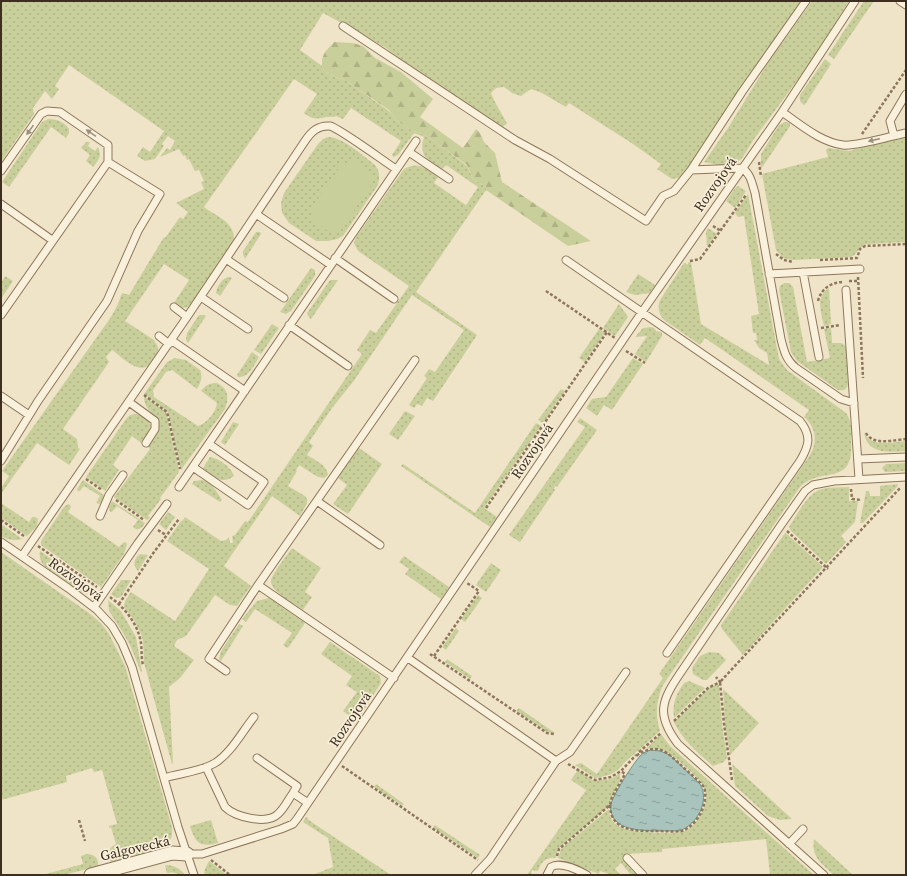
<svg xmlns="http://www.w3.org/2000/svg" width="907" height="876" font-family="'Source Serif 4',serif">
	<style>
		.grass { fill: url(#grass-dots) }
		.forest { fill: url(#forest-firs) }
		.garden { fill: #c9cf9b }
		.water { fill: url(#water-ripples); stroke: #6f938a }
		.lines { fill: none; stroke-linecap: round; stroke-linejoin: round }
		.service-casing { stroke: #8d765c; stroke-width: 9 }
		.minor-casing { stroke: #8d765c; stroke-width: 15 }
		.path { stroke: #8d765c; stroke-width: 2.5; stroke-dasharray: 3 2; stroke-linecap: butt }
		.service { stroke: #faf1dc; stroke-width: 7 }
		.minor { stroke: #faf1dc; stroke-width: 13 }
		.oneway { fill: #9c907e }
		.labels { text-anchor: middle; dominant-baseline: central; stroke-width: 3.5; stroke-linejoin: round; paint-order: stroke }
		.street-label { font-size: 14px; fill: #3d2e20; stroke: #f7eed8 }
	</style>
	<defs>
		<pattern id="grass-dots" width="8" height="8" patternUnits="userSpaceOnUse"><rect width="8" height="8" fill="#c9cf9b"/><path d="M2 2h.1M6 6h.1" fill="none" stroke="#aeb285" stroke-width="1.8" stroke-linecap="round"/></pattern>
		<pattern id="forest-firs" width="22" height="20" patternUnits="userSpaceOnUse"><rect width="22" height="20" fill="#c9cf9b"/><path d="M5 1l3.5 6h-7zM16 11l3.5 6h-7z" fill="#aeb285"/></pattern>
		<pattern id="water-ripples" width="26" height="14" patternUnits="userSpaceOnUse"><rect width="26" height="14" fill="#a9c4bc"/><path d="M2 4q2-2 4 0t4 0M15 11q2-2 4 0t4 0" fill="none" stroke="#8ba098"/></pattern>
	</defs>
	<rect width="100%" height="100%" fill="#f0e4c8"/>
	<path class="grass" d="M1 1H801L716 125 697 156 683 175 678 178 672 179 657 169 661 164 633 144 569 103 566 107 542 93 531 89 521 96 512 93 504 87 496 88 491 93C495 104 502 113 507 124L503 126 494 124 466 103 410 67 386 48 367 37 323 13 300 50 322 66 325 72 335 77 345 80 389 111 396 120 413 131 425 135 442 147 467 166 473 179 486 187V190L416 292 477 335 433 401 427 398 422 406 417 404 414 408 409 405 427 378 424 376 429 369 435 372 464 330 412 295 353 382 332 408 309 442 313 446 307 455C315 460 327 465 328 475L324 478 318 477 299 465 296 470 297 471 288 486 305 496 307 499V503L300 516 272 496 224 566 251 586 237 606 230 605 215 595 186 636 177 640 174 646 194 660 180 678 169 687 173 763 172 764 144 663 143 641 141 634 134 620 124 607 125 601 131 592 175 621 209 569 167 541 181 521H182L185 517 221 541 226 540 229 537 230 543H233L232 536 235 535 245 521 248 522 362 354 357 350 370 330 376 333 409 286 358 251 354 243 356 237 404 169C419 161 425 168 438 177L434 183 466 205 478 187 446 165 442 170C428 160 418 157 424 137L414 133 398 155 393 157 392 155 401 141 351 108 343 119 336 116 334 117C320 115 318 124 304 113L317 94 294 79 204 207C217 217 236 222 234 242L195 299C188 309 184 311 174 303L189 280 164 264 125 321 154 340 158 347C158 353 156 357 152 362 141 378 122 357 112 350L106 357 109 362 63 429 77 439 78 448 80 449 69 465 37 443 1 494V488L9 476 2 471 111 317 118 304 122 293 129 295 164 237 165 238 180 217 183 219 188 212 176 203 204 189 201 182 204 181 199 170 195 171 189 159 187 160 185 155 183 156 179 149 160 157 167 148 170 150 175 141 168 136 162 144 164 146 155 159 145 161 137 156 143 147 150 152 164 131 69 65 55 86 59 89 52 99 45 91 33 108 34 114 1 162Z
		M812 1H849L813 59 754 139 743 157 736 164 724 166 704 162 728 128 768 63Z
		M864 1H874L834 59 828 55Z
		M825 59 831 64 806 103 804 105C800 103 799 99 800 95Z
		M48 119C56 119 65 122 69 129V133L66 138 51 127 9 187 2 182 42 122Z
		M785 122 790 123V126L761 169V154L779 125Z
		M906 136V242L866 244C858 247 858 254 851 257L793 260 783 258 776 250 762 174 828 157 826 150 828 148 849 151Z
		M328 137C343 137 362 155 374 164 380 170 380 177 378 185L343 236 337 239 328 241H316L289 223 282 213 281 203 284 193 318 144 323 139Z
		M86 142H90L88 146 95 151 98 147C102 156 99 160 93 167L86 161 90 155 81 148Z
		M738 186 746 191 735 208 726 201 736 187Z
		M748 194 779 359 787 370 846 413C852 421 851 431 851 441 854 488 823 465 800 487L663 685C656 701 655 714 660 731L624 763C616 774 608 776 595 778L575 765 581 763 597 774 663 678 659 674 810 455C818 441 816 427 804 417L809 410 705 338 700 345 664 320C659 315 657 307 660 300L684 263H686L687 265 689 262H691L701 324 769 365 767 353 759 348 754 340H757L756 333H753L751 316 759 314 744 216 738 217 735 213Z
		M708 228 717 234 707 247 706 232Z
		M256 232H260L261 234 245 259 243 254V251Z
		M311 268 315 270V276L291 311 286 314 280 312Z
		M638 274 655 285 650 293 635 295 626 292Z
		M5 276 13 281 1 299V283Z
		M228 277 232 278 220 296 216 293C217 286 222 279 228 277Z
		M330 280H338L311 319 308 316 307 313Z
		M784 283H789L793 287 807 362 830 358 824 329 831 328 832 343H841L846 346 848 384C847 390 843 391 838 390L797 361 791 352 779 290 780 286Z
		M829 288 831 324 824 326C821 312 815 297 829 288Z
		M619 304 628 317 615 336 603 328Z
		M199 315H204L206 316 188 343 186 340 187 333Z
		M272 324 279 328 261 354 254 350Z
		M651 327 654 328 657 332 658 331 662 333V336L646 362 635 354 647 336 635 337 643 328Z
		M599 329 605 333 585 362 579 358Z
		M252 352 259 357C254 365 249 378 238 377L237 375Z
		M175 358 186 360 200 370C203 377 201 382 197 389L172 370 166 372 153 390 154 397 198 426C207 423 216 412 217 403L201 391C206 385 209 383 217 383 229 389 229 398 225 409L181 470 168 412 144 394 167 362Z
		M633 358 643 364 612 410 604 405 597 416 586 408 592 399 606 397Z
		M561 389 565 391 543 423 538 420Z
		M144 396 166 412 179 472 160 498 161 499 148 516 150 518 147 520 114 497 150 449 148 447C174 410 144 421 144 396Z
		M405 411 415 416 398 440 389 434Z
		M136 414C140 415 142 416 145 418 156 427 148 433 141 443L132 436 113 465 119 470 105 491 86 477 126 419 130 415Z
		M580 418 597 430 557 487 555 486 554 489 555 490 520 542 509 535 585 427 577 422Z
		M233 422 239 424 225 445 221 442Z
		M536 423 541 426 484 508 497 517 490 527 401 466 403 464 475 513Z
		M864 432C870 448 892 442 906 441V451C889 452 867 455 864 432Z
		M359 448 382 464 348 514 333 504 347 485 338 478Z
		M210 457C220 459 231 467 234 476 223 485 212 477 203 468Z
		M906 463V471L885 472 882 468 886 464Z
		M83 480 105 496 100 504 96 503 100 496 84 486 80 491H78L77 489Z
		M202 480C212 482 217 492 222 500L220 502 192 484 194 481Z
		M898 484 897 487 863 523H860L866 491H869L870 496H880V486Z
		M849 487V501H858L855 522 841 536 846 542 826 564 791 531 789 527C796 516 806 497 817 491 826 486 839 488 849 487Z
		M112 501 145 523C142 528 139 531 134 528L133 527 138 520 117 506 112 512H110L109 507Z
		M1 503 29 522 32 517H35L38 519 37 526 27 536 1 518Z
		M68 504 70 505 71 507 68 512 119 547 123 543 125 542 127 544 124 554 101 587 41 545V541L64 507Z
		M168 512 175 517 166 530 159 524Z
		M1 524 22 539C14 541 8 540 1 536Z
		M785 533 787 534 823 567 743 655 722 629 721 625Z
		M292 548 321 568 305 592 312 597 303 610C295 604 269 591 271 580 273 573 287 555 292 548Z
		M40 551 96 590C93 593 89 594 84 593 78 591 45 568 42 563 40 560 39 555 40 551Z
		M1 552 89 613 101 623 109 634 125 666 172 827C173 838 170 844 159 849L111 862C107 854 108 848 116 844L111 827 109 828V826L117 824 102 770 94 772 92 768 66 776 67 782 1 800Z
		M140 554 148 555 138 571C132 565 134 558 140 554Z
		M404 556 449 587 441 599 405 574 409 569 399 562Z
		M491 563 501 570 486 592 476 585Z
		M121 580H131L121 597 116 598 111 594Z
		M478 595 482 598 465 622 461 619Z
		M269 598 305 623 288 648 283 645 292 633 255 609 246 622 242 619 257 601Z
		M108 600 121 611 136 637 142 672H141L130 645 123 633 109 611Z
		M239 624 243 626 221 661 219 659 221 651Z
		M456 628 459 631 446 650 442 647Z
		M330 642 380 676 381 683 357 721 343 711 357 692 346 685 352 676 321 654Z
		M709 652 719 653 726 660 707 680H703L693 674 692 668 700 656Z
		M447 659 472 676 470 679 445 662Z
		M689 681 705 688 674 718C672 704 676 694 684 683Z
		M718 684 719 686 722 725 727 757 724 762 713 766C699 754 682 740 674 722L710 687Z
		M723 689 759 723 730 755 725 724Z
		M519 708 555 733 547 732 516 711Z
		M661 734 670 746 814 875H770L766 839 662 849V852L625 854 624 861 636 875H631L621 863 615 869 621 875H612L600 871 599 874 558 858 561 849 609 809C608 834 644 832 661 833 669 833 678 834 685 831 692 828 696 822 700 816 713 795 704 783 688 769 675 758 665 746 646 749Z
		M732 763V764L792 819 780 820 768 816 735 786Z
		M577 771H580L594 781 611 779 620 773C622 785 611 794 609 806L558 849 556 858C546 857 541 862 538 871L532 870 531 875H527L586 790 571 780Z
		M376 784 404 804 402 806 374 787Z
		M306 817 310 821 391 875H312L333 867 328 838 303 822Z
		M211 820 218 843C200 848 195 843 190 826Z
		M435 825 480 855 478 858 433 828Z
		M814 839 853 875H834C822 864 811 857 814 839Z
		M87 854C94 854 99 858 98 866L64 875H42L83 864 81 856Z
		M209 861 227 875H204L205 869Z
		M165 865C173 865 180 868 185 875 178 875 175 871 167 873Z"/>
	<path class="forest" d="M334 42 353 43 363 46 375 58 401 72 433 99 420 117 463 148 476 129 480 133 484 142 495 153 502 182 591 241 568 246 486 190V187L473 179 467 165 442 147 425 135 413 131 396 120 389 110 345 80 335 77 325 72 322 66V59L325 52Z"/>
	<path class="garden" d="M354 160 371 173 372 184 340 231 329 232 313 220 311 209 342 164Z"/>
	<path class="water" d="M651 750 660 751 670 755 700 784C710 801 697 825 679 831 661 830 629 834 616 821 611 816 610 809 611 804 614 793 633 764 640 756 643 753 647 751 651 750Z"/>
	<g class="lines">
		<defs>
			<path id="service" d="M900 1 906 5
				M343 26 515 140 550 159 646 221 663 196 674 191 691 170 742 168C751 174 752 184 755 193L781 339C784 351 786 360 796 368L841 399 854 403
				M782 112C800 124 820 142 843 145 856 147 891 136 906 133
				M894 136 890 121 906 94
				M409 152 449 179
				M691 170 742 92 806 1
				M1 171 41 114 47 111 60 112 108 145V162L1 315
				M1 204 52 240
				M256 214 331 265
				M335 258 394 299
				M226 259 284 298
				M566 260 800 421C812 436 809 446 800 461L667 653
				M803 272 819 357
				M769 274 860 269
				M846 290 859 479
				M201 297 248 329
				M174 307 187 317
				M289 325 348 366
				M159 336 169 344
				M171 340 245 391
				M1 396 29 415
				M129 402 155 421V429L146 443
				M859 459 906 457
				M1 461 38 401 107 301 138 231 160 194 108 162
				M193 467 248 505 264 482 209 444
				M179 487 416 141
				M317 501 380 545
				M100 516 109 495 123 475
				M1 542 68 588 97 610 112 626 122 643 132 667 178 827 194 875
				M22 556 187 317 305 141C311 132 318 125 330 126 339 128 385 162 396 169
				M94 607 138 543 167 504
				M408 658 556 761 570 752 626 672
				M226 671 209 659 258 585
				M394 678 258 585 415 360
				M257 758 297 786 293 793
				M206 767 225 807C235 817 267 825 278 814 284 809 288 800 293 793L308 803
				M164 778C180 773 200 772 215 763 231 753 242 732 254 717
				M789 844 803 829
				M187 854H202L281 829 293 824 297 819 642 312 782 112 855 1
				M627 858 643 875
				M475 875 490 859 556 761
				M547 875 551 867C561 861 578 870 587 875
				M824 875 678 744C655 714 662 700 681 672L781 525 805 491 813 485 834 481 906 477"/>
			<path id="minor" d="M91 875 172 853 187 854"/>
		</defs>
		<use href="#service" class="service-casing"/>
		<use href="#minor" class="minor-casing"/>
		<path class="path" d="M862 134 906 70
			M759 162 761 177
			M713 226 721 231
			M776 254 784 260 793 262
			M820 260 857 258 860 249 865 246 906 244
			M690 261 700 259 746 195
			M858 277 863 378
			M849 281H858
			M546 291 615 338
			M818 301C821 289 830 283 842 282
			M821 328 840 325
			M626 351 645 363
			M144 395 167 412 180 469
			M866 433C873 446 894 440 906 439
			M86 479 102 490
			M851 489 852 499 861 500
			M116 500 144 520
			M486 508 607 332
			M1 520 24 536
			M158 530 166 535
			M787 531 828 569
			M38 546 97 587
			M110 597C125 608 138 624 141 643 142 650 141 658 143 665
			M119 604 154 552 179 519
			M430 654 547 733 554 734
			M434 656 479 591 467 583
			M674 721 708 688 720 682 716 677
			M639 752 661 733
			M568 764 595 780 611 777 621 771 636 755
			M342 766 478 860
			M732 780 724 724 720 682 901 487
			M610 805C610 832 637 831 657 831 666 831 674 832 682 831 698 825 709 803 704 787 698 780 691 774 684 768 667 752 658 741 636 756
			M79 820 85 841
			M557 856 559 849 610 805 612 797 625 774 621 771
			M211 860 230 875"/>
		<use href="#service" class="service"/>
		<use href="#minor" class="minor"/>
	</g>
	<defs><path id="oneway-solid" d="M-6-.8H1V-3.2L6.5 0L1 3.2V.8H-6Z"/></defs>
	<g class="oneway">
		<use href="#oneway-solid" transform="translate(30 130) rotate(125)"/>
		<use href="#oneway-solid" transform="translate(91 133) rotate(-146)"/>
		<use href="#oneway-solid" transform="translate(874 140) rotate(167)"/>
	</g>
	<g class="labels">
		<g class="street-label">
			<text transform="translate(715 184) rotate(-55)">Rozvojová</text>
			<text transform="translate(532 451) rotate(-56)">Rozvojová</text>
			<text transform="translate(76 579) rotate(36)">Rozvojová</text>
			<text transform="translate(350 719) rotate(-56)">Rozvojová</text>
			<text transform="translate(135 848) rotate(-13)">Galgovecká</text>
		</g>
	</g>
	<rect width="907" height="876" fill="none" stroke="#3d2e20" stroke-width="4"/>
</svg>
